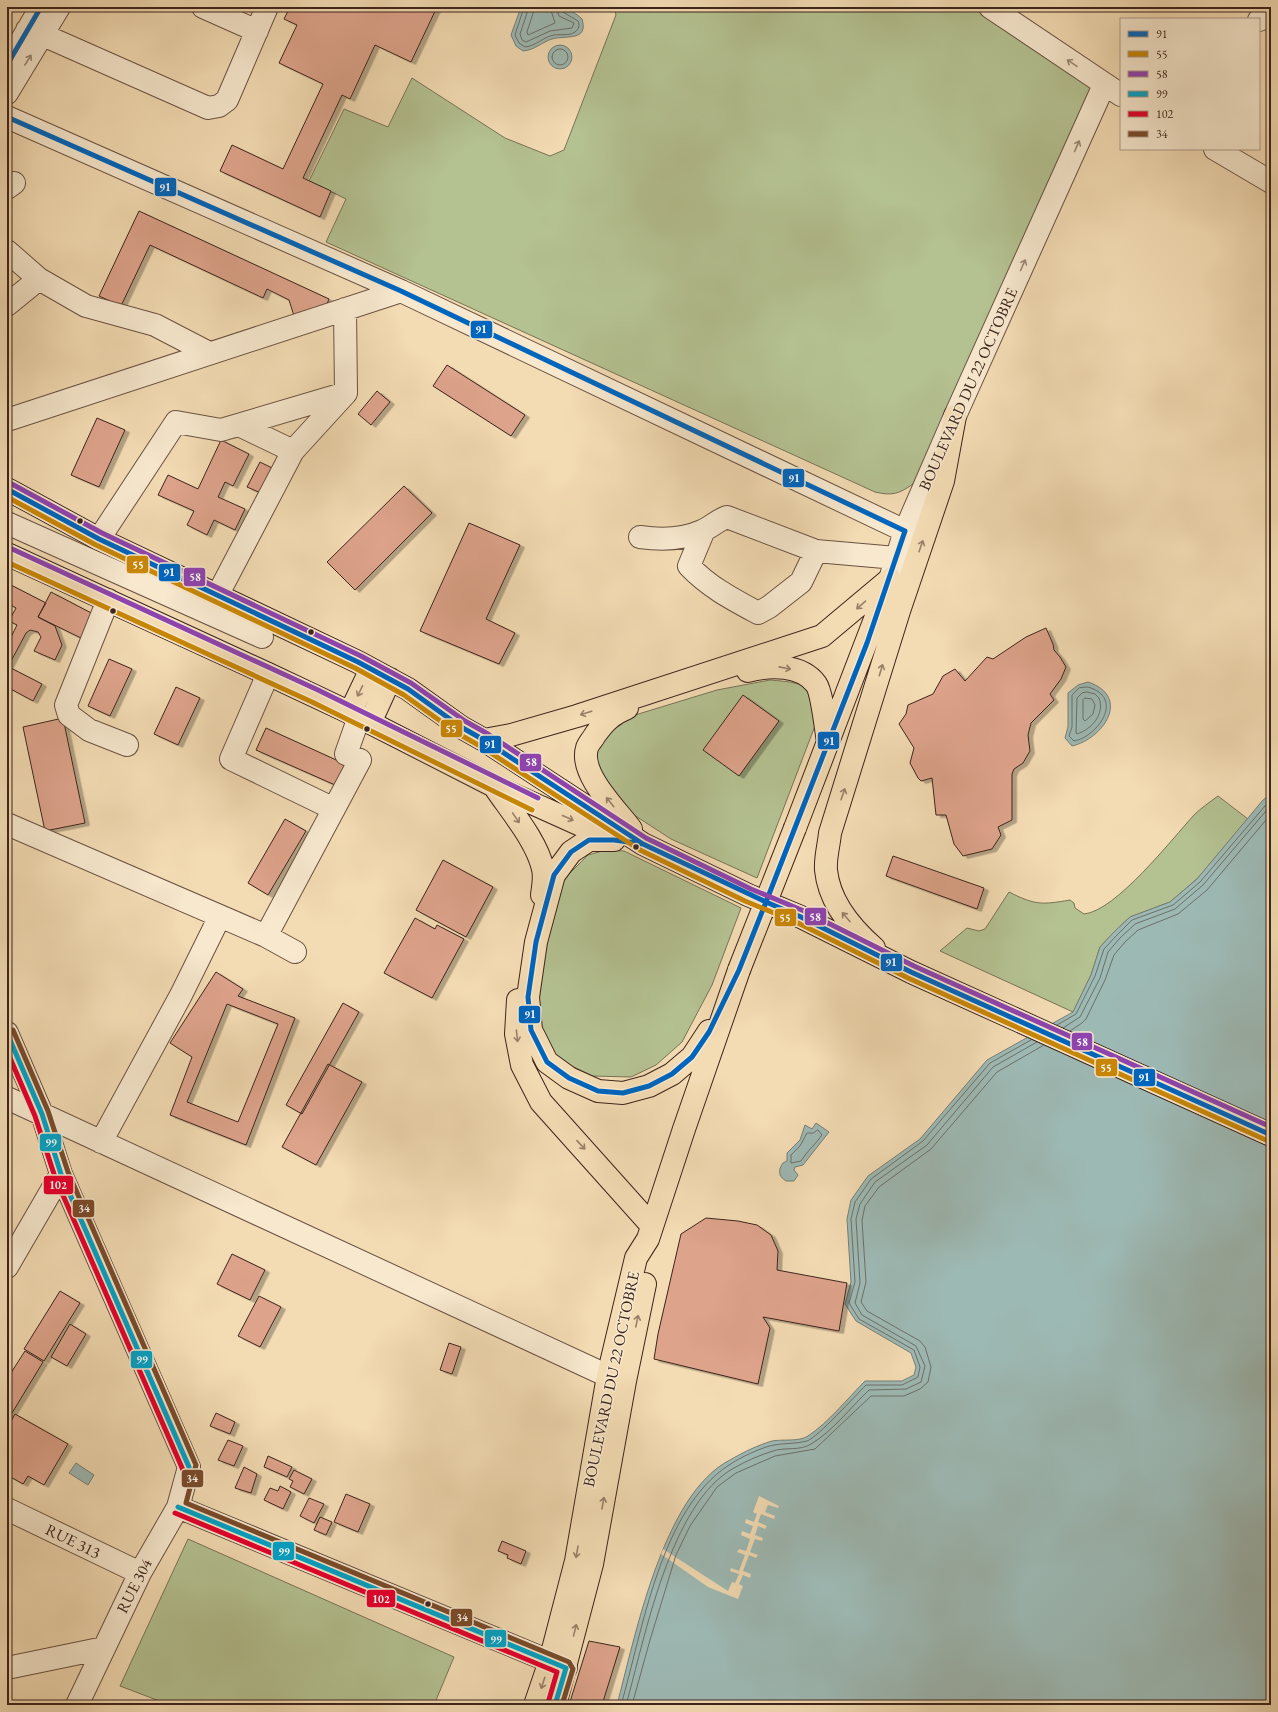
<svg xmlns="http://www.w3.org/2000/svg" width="1278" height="1712" font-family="'EB Garamond',serif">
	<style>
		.green { fill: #b4c191; stroke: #787356 }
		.water { fill: #9db9b4; stroke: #777e77 }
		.pier { fill: #f3dbb3 }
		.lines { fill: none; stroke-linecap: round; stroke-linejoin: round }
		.shore { stroke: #6d6f68; stroke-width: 1 }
		.building { fill: #dda38b; stroke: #3d251c; fill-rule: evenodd; filter: url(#shadow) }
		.minor-casing { stroke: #6a5242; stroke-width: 24 }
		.major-casing { stroke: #3d251c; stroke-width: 24 }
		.minor { stroke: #f7e8ce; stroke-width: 22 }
		.major { stroke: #f3dbb3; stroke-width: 22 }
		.major-bridge-casing { stroke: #3d251c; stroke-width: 24; stroke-linecap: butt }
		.major-bridge { stroke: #f3dbb3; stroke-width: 22 }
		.bus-1-casing { stroke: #f7e8ce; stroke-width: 8 }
		.bus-2-casing { stroke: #f7e8ce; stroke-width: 8 }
		.bus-3-casing { stroke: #f7e8ce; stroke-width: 8 }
		.bus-4-casing { stroke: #f7e8ce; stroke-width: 8 }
		.bus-5-casing { stroke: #f7e8ce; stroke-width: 8 }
		.bus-6-casing { stroke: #f7e8ce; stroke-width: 8 }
		.bus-1 { stroke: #0065bd; stroke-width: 5 }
		.bus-2 { stroke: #c88607; stroke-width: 5 }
		.bus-3 { stroke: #8e44ad; stroke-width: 5 }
		.bus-4 { stroke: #03a2c5; stroke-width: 5 }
		.bus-5 { stroke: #e4002b; stroke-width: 5 }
		.bus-6 { stroke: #7a4b2a; stroke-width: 5 }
		.oneway { stroke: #9a8675 }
		.oneway2 { stroke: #988068 }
		.bus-dot { fill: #3d251c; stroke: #f7e8ce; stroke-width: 1.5 }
		.labels { text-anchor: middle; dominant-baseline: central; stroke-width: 3; stroke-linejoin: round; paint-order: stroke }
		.street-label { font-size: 16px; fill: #3d251c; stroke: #f7e8ce }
		.line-badge { stroke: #f7e8ce; stroke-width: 1.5 }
		.badge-label { font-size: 11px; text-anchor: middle; font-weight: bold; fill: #fff }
	</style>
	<defs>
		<filter id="shadow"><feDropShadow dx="4.5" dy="2.5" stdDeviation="0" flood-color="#0004"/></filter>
	</defs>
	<rect width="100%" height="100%" fill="#f3dbb3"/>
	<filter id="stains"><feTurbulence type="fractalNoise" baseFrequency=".005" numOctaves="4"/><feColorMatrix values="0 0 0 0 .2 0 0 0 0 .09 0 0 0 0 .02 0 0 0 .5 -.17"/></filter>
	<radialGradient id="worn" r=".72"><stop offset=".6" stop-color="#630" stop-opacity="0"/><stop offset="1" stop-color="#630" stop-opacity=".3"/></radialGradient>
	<path class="green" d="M614 7H987L1099 80 913 484C899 494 892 496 875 492L326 242 346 199 309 181 344 109 388 127 412 78 505 138 550 156 564 150 616 15Z
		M770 680C806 683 807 683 818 718L757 878 671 839 631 813 596 766 594 746 622 719 717 690Z
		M1218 796 1248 819 1198 878 1170 902 1130 917 1114 932 1100 947 1091 975 1073 1012 940 951 967 928 979 931 985 929 1009 892C1035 905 1041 905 1070 900L1074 903 1075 908 1084 914C1116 911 1172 839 1194 815 1201 808 1210 802 1218 796Z
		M606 850 624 851 741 908 712 985 682 1042 656 1065 631 1077 592 1076 556 1058 538 1025 539 994 544 944 564 879 588 855Z
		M188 1539 454 1657 434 1705H170L120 1686Z"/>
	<path class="water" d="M521 7C542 7 566 3 582 19 589 42 565 35 552 39 542 42 535 50 523 51L516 46 511 35Z
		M548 57a12 12 0 1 1 24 0a12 12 0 1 1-24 0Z
		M1088 682C1132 697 1103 739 1072 746L1065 738 1068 727V693L1078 685Z
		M1271 794V1705H617C635 1637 663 1494 730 1460 742 1453 758 1445 772 1441 782 1439 799 1442 808 1436 829 1422 847 1399 865 1381H902L914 1375 916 1367 911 1353 856 1321 845 1304 851 1282 847 1219 851 1200 868 1176 920 1139 987 1060 1073 1012 1091 975 1100 947 1114 932 1130 917 1170 902 1197 879 1263 800Z
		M816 1123 829 1132 803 1165 795 1167 794 1170 798 1175 794 1181H786C778 1176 778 1170 783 1163L787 1161V1153L800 1140 805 1125 812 1129Z
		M76 1463 94 1475 88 1485 69 1473Z"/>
	<path class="pier" d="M759 1496 779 1506 778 1508 768 1505 765 1512 775 1516 774 1519 761 1514 758 1522 767 1526 765 1529 758 1526 755 1535 763 1538 762 1541 755 1539 750 1552 758 1555 756 1558 749 1555 743 1571 751 1574 750 1578 743 1575 739 1584 743 1586 738 1599 708 1587 661 1554 663 1549 728 1591 732 1582 735 1583 739 1574 730 1571 731 1568 739 1571 745 1555 737 1552 739 1549 746 1551 750 1539 741 1535 742 1531 750 1534 753 1526 745 1523 746 1519 754 1522 757 1514 753 1512Z"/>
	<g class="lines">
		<path class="shore" d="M524 7 515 35 519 43 525 47C536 46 543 37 554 35 560 34 570 36 575 32 579 29 580 25 578 21L563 12 561 7
			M529 7 520 34 522 40 526 42 550 31 572 28 574 23 559 16 556 7
			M535 7 527 32 528 35 555 23 550 7
			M552 57a8 8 0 1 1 16 0a8 8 0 1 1-16 0Z
			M1088 687C1126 698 1097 737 1074 741L1069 736 1072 727V695L1079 688Z
			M1087 692 1095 694 1099 698C1105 714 1092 729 1077 734L1076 733 1077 698 1082 693Z
			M1085 698 1092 699 1095 705 1093 714 1085 721 1083 719V700Z
			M1057 1025 1076 1014 1095 976 1104 949 1117 935 1132 920 1173 905 1200 882 1271 799
			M1063 1028 1080 1017 1100 978 1108 952 1120 938 1135 924 1175 909 1203 885 1271 805
			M1070 1031 1082 1023 1086 1019 1105 980 1114 955 1125 942 1138 930 1178 914 1207 890 1271 814
			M818 1130 822 1135C816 1144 807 1151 801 1161L791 1163V1155L800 1146 807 1133H813Z
			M621 1705C643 1630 660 1510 729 1465 739 1458 762 1447 774 1445 784 1443 796 1444 807 1441 818 1437 855 1396 866 1385H902L918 1377 920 1367 914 1350 859 1319 849 1303 855 1282 851 1219 855 1202 871 1179 923 1141 990 1063 1031 1040
			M626 1705C645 1638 670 1503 734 1468 746 1461 760 1455 773 1451 784 1447 801 1451 811 1444 833 1431 850 1408 869 1390L906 1389 921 1382 925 1366 916 1346 862 1315 855 1303 860 1283 856 1219 860 1204 875 1182 927 1145 993 1067 1037 1042
			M632 1705 650 1640 676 1555 690 1526 717 1487 736 1473 775 1456 815 1449 871 1396H904L920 1389 928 1382 931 1367 925 1347 920 1341 867 1311 861 1302 866 1282 862 1220 865 1206 879 1187 931 1149 997 1072 1044 1045"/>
	</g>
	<path class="building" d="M290 7H437L411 62 375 45 350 99 342 95 303 178 331 191 320 217 220 171 232 145 283 169 323 84 279 63 297 25 284 19Z
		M139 211 329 299 326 306 294 316 289 300 267 289 263 298 150 245 121 306 99 296Z
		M447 365 525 415 511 436 433 386Z
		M377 391 390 402 371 425 358 414Z
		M97 418 125 430 99 487 71 475Z
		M221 440 249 454 233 486 225 482 218 497 245 509 235 530 214 520 207 535 187 525 194 511 158 495 168 475 198 489Z
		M260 462 274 469 261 493 247 487Z
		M404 486 432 513 355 590 327 562Z
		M469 523 520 545 486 619 515 633 499 664 420 631Z
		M9 584 46 603 38 617 55 626 62 645 55 660 34 651 41 637 38 632 30 630 26 633 8 667 7 666V645L17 625 9 621 16 608 7 603V587Z
		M51 592 97 616 85 640 38 617Z
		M1046 628 1053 644 1054 650 1060 657 1066 667 1061 679 1050 694 1054 700 1031 723 1028 735 1030 751 1023 763 1014 769 1012 774V820L998 827 1001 835 992 849 963 856 954 844 946 815H936L932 778 921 781 918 778 910 763 914 748 899 724 906 714 908 705 933 694 943 676 955 669 965 681 987 657 993 659 1026 637Z
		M109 659 132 669 110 716 88 706Z
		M7 666 42 684 33 701 7 687Z
		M176 687 200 698 178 745 154 734Z
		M743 695 779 721 739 776 703 750Z
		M63 718 85 823 45 831 23 727Z
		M266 728 345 764 335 785 256 750Z
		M285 819 306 831 268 895 248 883Z
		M893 856 984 888 977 909 886 876Z
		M443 860 493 887 466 937 416 910Z
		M415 918 435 929 437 925 464 939 432 998 384 973Z
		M216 972 243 989 238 996 295 1018 246 1145 170 1115 192 1057 170 1043ZM227 1004 278 1024 238 1122 187 1102Z
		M343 1003 359 1012 302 1114 286 1105Z
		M328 1064 362 1082 316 1165 282 1147Z
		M706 1218 738 1221 757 1225 771 1235 778 1251 777 1270 847 1283 839 1331 763 1317 770 1328 758 1384 654 1359 658 1334 681 1234Z
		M232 1254 265 1270 250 1300 217 1284Z
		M60 1291 80 1303 44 1361 24 1349Z
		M259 1296 281 1307 260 1347 238 1336Z
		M70 1324 86 1334 67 1366 51 1357Z
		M449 1343 461 1347 452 1374 440 1370Z
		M25 1351 43 1362 9 1418 7 1417V1379Z
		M216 1413 235 1422 230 1434 210 1426Z
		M15 1414 68 1444 44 1485 28 1476 23 1484 7 1475V1429Z
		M228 1440 243 1446 234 1466 218 1460Z
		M268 1456 292 1467 287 1477 264 1467Z
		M244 1467 257 1474 251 1493 235 1488Z
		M294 1470 312 1479 304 1494 290 1487 293 1481 289 1479Z
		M280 1486 291 1492 283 1509 264 1500 270 1488 278 1491Z
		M346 1494 370 1504 358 1532 334 1522Z
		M309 1498 324 1504 314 1523 300 1516Z
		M320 1517 332 1522 326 1535 314 1530Z
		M502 1541 526 1551 521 1564 507 1558 508 1555 498 1551Z
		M589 1641 620 1647 602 1705H569Z"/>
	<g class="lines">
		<defs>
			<path id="minor" d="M203 7 257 31
				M990 7 1121 95
				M1259 20 1271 15
				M27 30 43 35 208 108 219 106 227 100 267 7
				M7 65 41 7
				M7 93 59 7
				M7 117 401 291 905 531
				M1215 149 1271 182
				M7 188 14 183
				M7 251 39 279 86 306 155 325 209 353
				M7 305 39 279
				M7 420 401 291
				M239 425 293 451
				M7 523 262 637
				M704 530 689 566C709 587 732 599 758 613L769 607 801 582 816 551
				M640 537C661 540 682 540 702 531 711 527 718 520 727 517L816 551 896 558
				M99 539 176 422 221 430 346 393
				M890 579 905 531 955 416 1104 85
				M217 596 293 451 346 393 345 309
				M108 600 66 705 69 715 89 730 127 745
				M268 674 231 759 334 809
				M7 824 266 936 295 952
				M266 936 360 760 346 754 359 717
				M7 1033 42 1114 61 1174 189 1467 178 1507 140 1573 77 1705
				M7 1098 608 1376
				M101 1142 181 995 220 916
				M7 1267 61 1174
				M178 1507 566 1668
				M7 1509 140 1573
				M7 1668 104 1648"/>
			<path id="major" d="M7 489 99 539 358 662 408 689 461 727 484 740 643 844 748 895 801 917 911 972 1271 1135
				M7 554 268 674 359 717 494 786 614 840
				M748 671C770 665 801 664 816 684 822 692 826 730 828 742
				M627 708C612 714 604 722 595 735 593 739 588 744 587 748 579 774 617 810 631 829
				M350 713 371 669
				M370 723 390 679
				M484 740 511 735 577 716 822 636 890 579
				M494 786C510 810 537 841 543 869 545 877 543 887 542 895
				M795 828 890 580
				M614 840H589L571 852 554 875 536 942 528 997 531 1030 547 1062 569 1078 598 1091 623 1093 649 1086 672 1074 692 1057 709 1031
				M874 948C851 928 829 901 826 870 825 858 829 845 830 833L899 611 943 481 955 416
				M518 1000 516 1034 522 1065 541 1102 652 1226
				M535 1705 550 1661 576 1561 608 1376 636 1258 648 1239 684 1129 739 970
				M555 1705 592 1564 625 1381 645 1284"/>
		</defs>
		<use href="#minor" class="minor-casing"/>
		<use href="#major" class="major-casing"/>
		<use href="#minor" class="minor"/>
		<use href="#major" class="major"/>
		<defs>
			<path id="major-bridge" d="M739 970 795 828"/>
		</defs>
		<use href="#major-bridge" class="major-bridge-casing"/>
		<use href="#major-bridge" class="major-bridge"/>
		<defs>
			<path id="bus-1" d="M7 65 41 7
				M7 117 401 291 905 531 867 643 766 902
				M7 489 99 539 358 662 408 689 461 727 484 740 643 844
				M589 840H614L643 844 766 902 739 970 709 1032 692 1057 672 1074 649 1086 623 1093 598 1091 569 1078 547 1062 531 1030 528 997 536 942 554 875 571 852Z
				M766 902 801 917 911 972 1271 1135"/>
			<path id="bus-2" d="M7 497 96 545 355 668 404 695 457 733 480 746 640 850 745 901 798 923 908 978 1268 1141
				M7 562 312 702 532 810"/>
			<path id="bus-3" d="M10 483 102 533 361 656 411 683 465 721 488 734 646 838 751 889 804 911 914 966 1271 1127
				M10 548 318 690 538 798"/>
			<path id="bus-4" d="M7 1033 42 1114 61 1174 189 1467
				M178 1507 566 1668 555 1705"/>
			<path id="bus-5" d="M7 1051 35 1116 55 1177 183 1470
				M175 1513 557 1672 548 1703"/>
			<path id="bus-6" d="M13 1030 48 1111 68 1172 196 1465 186 1503 569 1662 573 1669 562 1705"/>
		</defs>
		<use href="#bus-1" class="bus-1-casing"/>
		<use href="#bus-2" class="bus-2-casing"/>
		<use href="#bus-3" class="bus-3-casing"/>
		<use href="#bus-4" class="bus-4-casing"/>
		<use href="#bus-5" class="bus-5-casing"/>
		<use href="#bus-6" class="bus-6-casing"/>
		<use href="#bus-1" class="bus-1"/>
		<use href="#bus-2" class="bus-2"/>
		<use href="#bus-3" class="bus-3"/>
		<use href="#bus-4" class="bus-4"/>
		<use href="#bus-5" class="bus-5"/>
		<use href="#bus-6" class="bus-6"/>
	</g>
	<defs><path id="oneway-shaft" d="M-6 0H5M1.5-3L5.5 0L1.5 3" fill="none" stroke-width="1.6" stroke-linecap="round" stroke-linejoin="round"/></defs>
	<g class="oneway">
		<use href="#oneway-shaft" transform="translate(28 60) rotate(-58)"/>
		<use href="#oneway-shaft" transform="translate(1072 63) rotate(-146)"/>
		<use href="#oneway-shaft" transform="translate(1077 146) rotate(-66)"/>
		<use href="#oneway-shaft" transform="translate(1023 265) rotate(-66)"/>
	</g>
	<g class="oneway2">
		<use href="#oneway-shaft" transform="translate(921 546) rotate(-71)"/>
		<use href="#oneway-shaft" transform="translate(861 605) rotate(139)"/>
		<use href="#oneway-shaft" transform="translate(785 668) rotate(11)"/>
		<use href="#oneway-shaft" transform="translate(881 670) rotate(-73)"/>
		<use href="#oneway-shaft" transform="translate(360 691) rotate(116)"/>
		<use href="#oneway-shaft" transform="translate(586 713) rotate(162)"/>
		<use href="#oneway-shaft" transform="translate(843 794) rotate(-71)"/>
		<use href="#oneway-shaft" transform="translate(610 802) rotate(-129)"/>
		<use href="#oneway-shaft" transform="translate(516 818) rotate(56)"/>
		<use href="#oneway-shaft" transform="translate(568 818) rotate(24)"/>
		<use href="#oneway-shaft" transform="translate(846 917) rotate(-131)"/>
		<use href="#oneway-shaft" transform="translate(517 1036) rotate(84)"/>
		<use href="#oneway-shaft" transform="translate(581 1145) rotate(47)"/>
		<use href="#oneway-shaft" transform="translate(637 1321) rotate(-78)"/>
		<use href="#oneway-shaft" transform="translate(603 1503) rotate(-80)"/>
		<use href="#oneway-shaft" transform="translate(577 1552) rotate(100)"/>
		<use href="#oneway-shaft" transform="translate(575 1630) rotate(-76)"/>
		<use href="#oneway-shaft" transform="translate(543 1683) rotate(108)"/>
	</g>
	<g class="bus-dot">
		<circle cx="80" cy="521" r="3.5"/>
		<circle cx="113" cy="611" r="3.5"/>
		<circle cx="311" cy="632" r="3.5"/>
		<circle cx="367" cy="729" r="3.5"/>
		<circle cx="636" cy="847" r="3.5"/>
		<circle cx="428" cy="1604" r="3.5"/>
	</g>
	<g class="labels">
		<g class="street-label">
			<text transform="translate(968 389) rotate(-66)">BOULEVARD DU 22 OCTOBRE</text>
			<text transform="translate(611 1379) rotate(-78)">BOULEVARD DU 22 OCTOBRE</text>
			<text transform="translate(73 1541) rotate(26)">RUE 313</text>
			<text transform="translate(134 1586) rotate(-63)">RUE 304</text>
		</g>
	</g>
	<g class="line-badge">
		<rect x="154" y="177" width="23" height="20" rx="4" fill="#0065bd"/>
		<rect x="470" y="320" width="23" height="19" rx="4" fill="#0065bd"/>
		<rect x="782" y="468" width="23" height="20" rx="4" fill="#0065bd"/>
		<rect x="126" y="555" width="23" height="19" rx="4" fill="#c88607"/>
		<rect x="158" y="563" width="23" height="19" rx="4" fill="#0065bd"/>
		<rect x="183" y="567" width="23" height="20" rx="4" fill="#8e44ad"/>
		<rect x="440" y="719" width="23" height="19" rx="4" fill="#c88607"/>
		<rect x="817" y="731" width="23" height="19" rx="4" fill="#0065bd"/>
		<rect x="479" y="735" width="23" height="19" rx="4" fill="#0065bd"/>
		<rect x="519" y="753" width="23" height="19" rx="4" fill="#8e44ad"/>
		<rect x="804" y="907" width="23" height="19" rx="4" fill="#8e44ad"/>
		<rect x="774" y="908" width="23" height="19" rx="4" fill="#c88607"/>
		<rect x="880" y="953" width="23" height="19" rx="4" fill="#0065bd"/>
		<rect x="518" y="1005" width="23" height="19" rx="4" fill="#0065bd"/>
		<rect x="1071" y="1032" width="22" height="19" rx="4" fill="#8e44ad"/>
		<rect x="1095" y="1058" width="23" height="19" rx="4" fill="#c88607"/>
		<rect x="1133" y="1068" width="23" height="19" rx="4" fill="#0065bd"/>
		<rect x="39" y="1133" width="23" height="19" rx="4" fill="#03a2c5"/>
		<rect x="43" y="1175" width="31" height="20" rx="4" fill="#e4002b"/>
		<rect x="72" y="1199" width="23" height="19" rx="4" fill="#7a4b2a"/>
		<rect x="130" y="1350" width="23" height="19" rx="4" fill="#03a2c5"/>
		<rect x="181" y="1469" width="23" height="19" rx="4" fill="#7a4b2a"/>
		<rect x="272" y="1541" width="23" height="20" rx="4" fill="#03a2c5"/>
		<rect x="366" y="1589" width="30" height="19" rx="4" fill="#e4002b"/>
		<rect x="450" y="1608" width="23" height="19" rx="4" fill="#7a4b2a"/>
		<rect x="484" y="1629" width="23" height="19" rx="4" fill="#03a2c5"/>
	</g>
	<g class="badge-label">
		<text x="165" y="191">91</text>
		<text x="481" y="333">91</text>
		<text x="794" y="482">91</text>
		<text x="138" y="569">55</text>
		<text x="169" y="576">91</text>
		<text x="195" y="581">58</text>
		<text x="451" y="733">55</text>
		<text x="829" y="745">91</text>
		<text x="490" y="748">91</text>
		<text x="531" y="766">58</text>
		<text x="815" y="921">58</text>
		<text x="785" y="922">55</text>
		<text x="891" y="966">91</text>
		<text x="530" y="1018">91</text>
		<text x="1082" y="1046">58</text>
		<text x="1106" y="1072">55</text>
		<text x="1144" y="1081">91</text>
		<text x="51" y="1146">99</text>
		<text x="58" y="1189">102</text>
		<text x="84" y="1212">34</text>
		<text x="142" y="1363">99</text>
		<text x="192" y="1482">34</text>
		<text x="284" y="1555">99</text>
		<text x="381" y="1603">102</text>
		<text x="462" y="1621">34</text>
		<text x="496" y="1643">99</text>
	</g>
	<rect width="1278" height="1712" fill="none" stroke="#f3dbb3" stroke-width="24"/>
	<rect x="8" y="8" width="1262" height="1696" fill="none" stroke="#3d251c" stroke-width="2"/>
	<rect x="12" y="12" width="1254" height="1688" fill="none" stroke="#3d251c"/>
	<rect x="1120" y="18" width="140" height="132" fill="#f7e8ce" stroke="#ad9a87"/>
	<rect x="1128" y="31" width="20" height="6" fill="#0065bd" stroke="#ad9a87"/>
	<text x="1156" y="38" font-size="12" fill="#3d251c">91</text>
	<rect x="1128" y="51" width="20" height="6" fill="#c88607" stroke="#ad9a87"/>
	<text x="1156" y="58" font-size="12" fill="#3d251c">55</text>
	<rect x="1128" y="71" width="20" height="6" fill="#8e44ad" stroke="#ad9a87"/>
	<text x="1156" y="78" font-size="12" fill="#3d251c">58</text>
	<rect x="1128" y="91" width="20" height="6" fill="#03a2c5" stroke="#ad9a87"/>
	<text x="1156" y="98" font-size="12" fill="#3d251c">99</text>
	<rect x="1128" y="111" width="20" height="6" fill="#e4002b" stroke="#ad9a87"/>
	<text x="1156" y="118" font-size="12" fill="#3d251c">102</text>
	<rect x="1128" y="131" width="20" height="6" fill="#7a4b2a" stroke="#ad9a87"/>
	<text x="1156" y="138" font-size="12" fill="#3d251c">34</text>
	<rect width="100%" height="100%" filter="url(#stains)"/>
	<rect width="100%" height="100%" fill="url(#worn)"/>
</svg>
